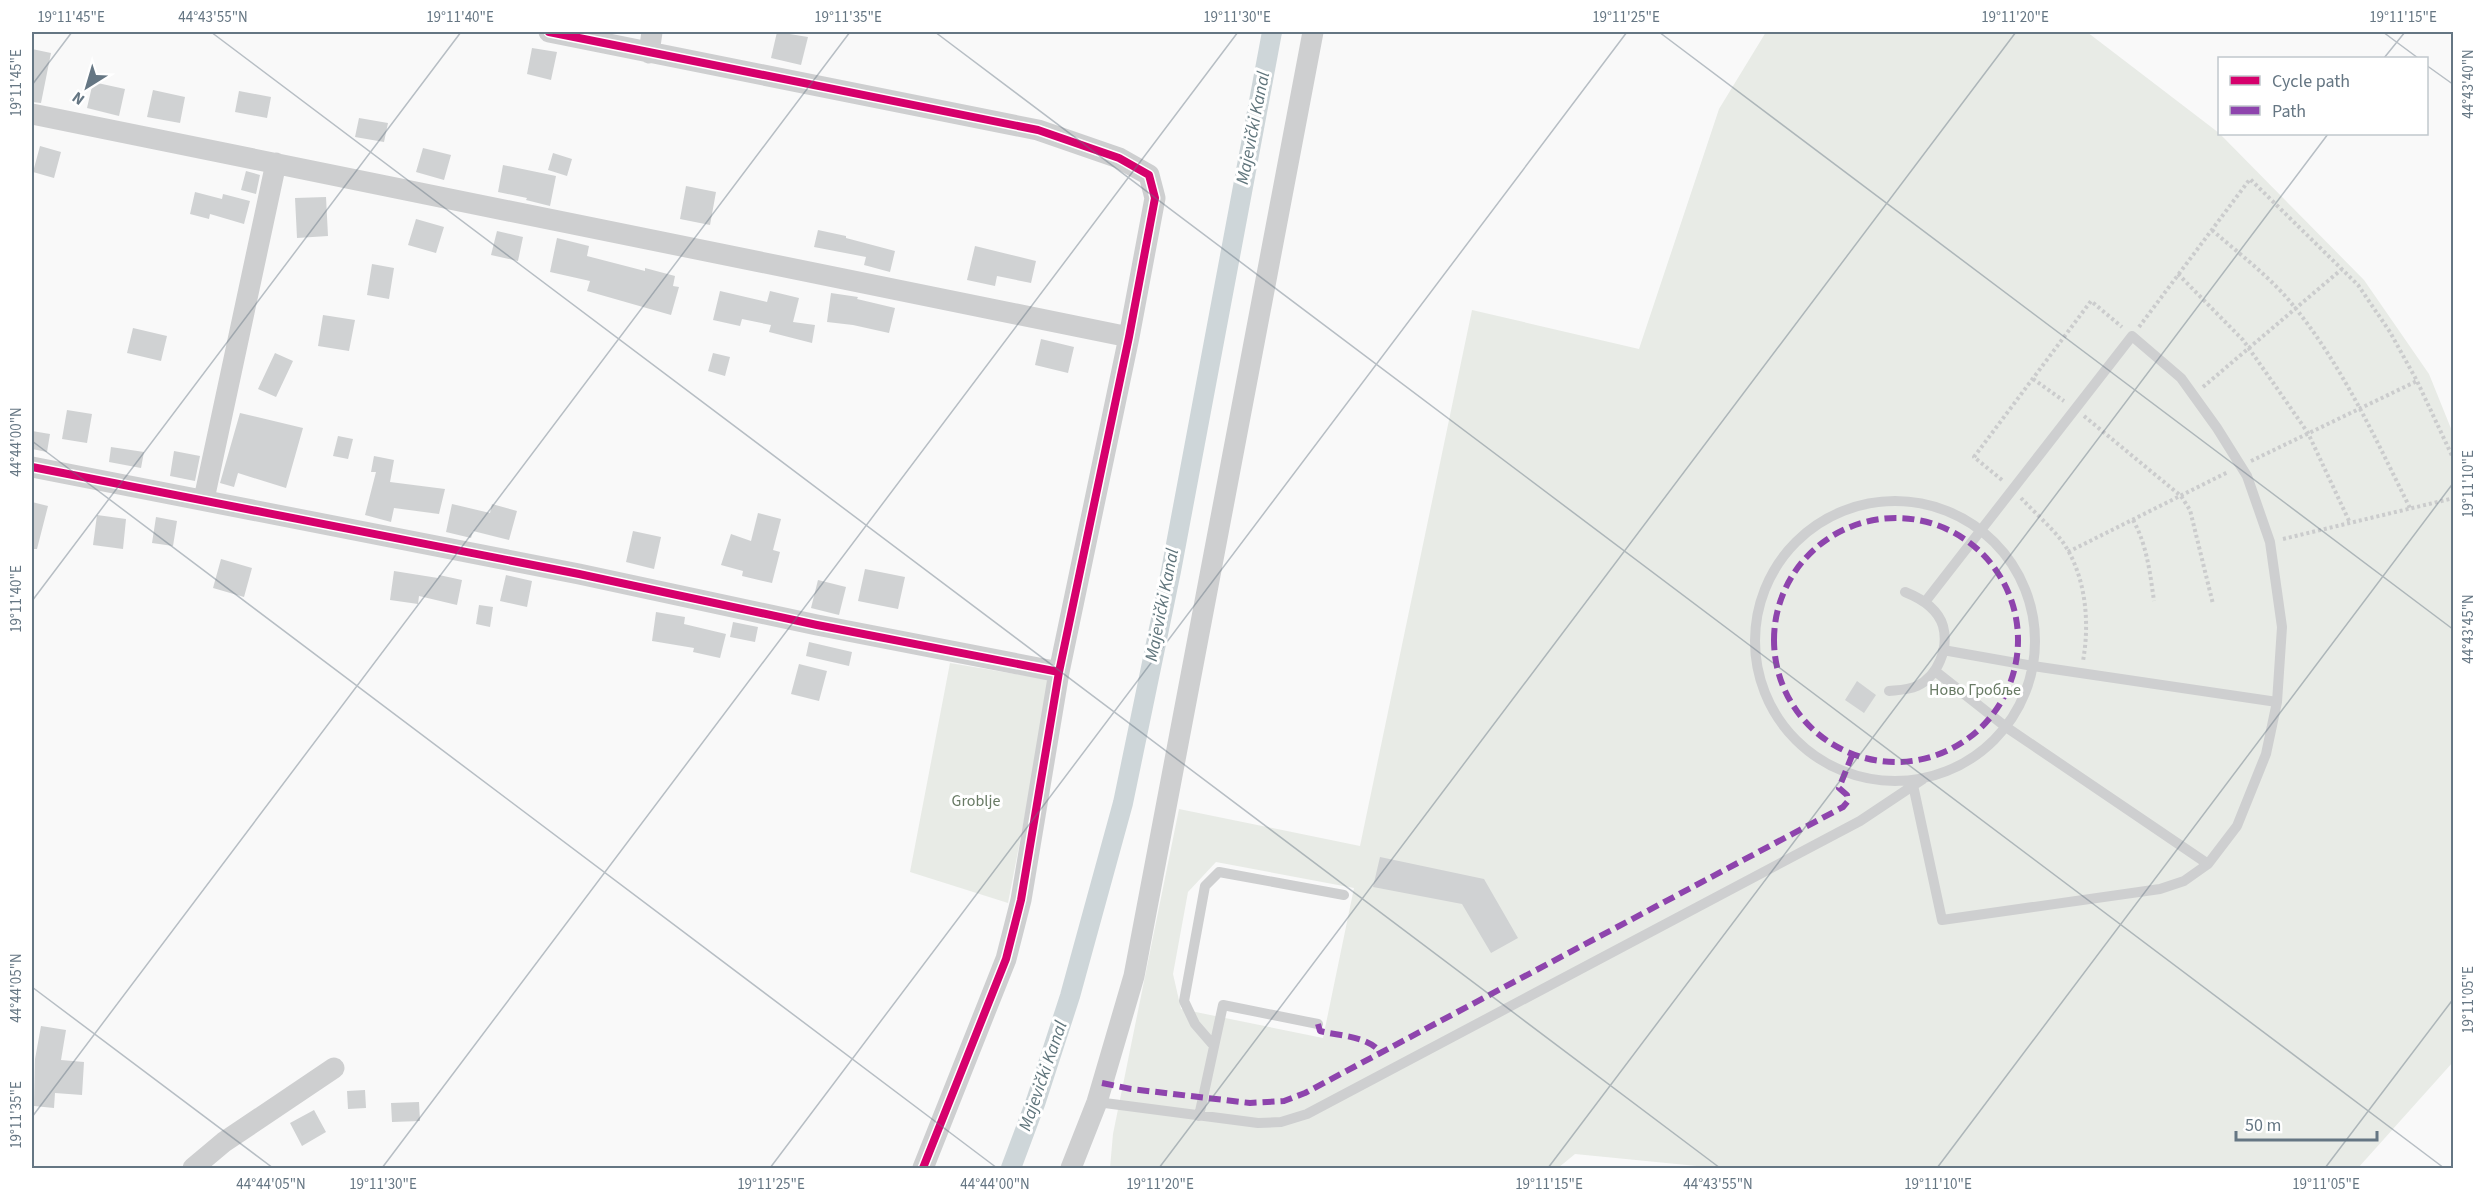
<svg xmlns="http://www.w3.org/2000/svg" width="2485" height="1200" font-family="'Source Sans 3',sans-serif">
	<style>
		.green { fill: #e8ebe6; fill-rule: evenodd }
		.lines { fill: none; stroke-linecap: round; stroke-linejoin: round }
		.canal { stroke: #ced6d9; stroke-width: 20 }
		.building { fill: #d0d2d3 }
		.path { stroke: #cbcccd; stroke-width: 4; stroke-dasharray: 3 3; stroke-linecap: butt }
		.service { stroke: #cecfd0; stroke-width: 10 }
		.minor { stroke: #cecfd0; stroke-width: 21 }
		.quiet { stroke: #8e44ad; stroke-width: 6; stroke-dasharray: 12 6; stroke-linecap: butt }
		.cycleway-casing { stroke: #fff; stroke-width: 11 }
		.cycleway { stroke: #d6006c; stroke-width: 8 }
		.ticks { fill: none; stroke: #657683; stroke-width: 1.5; stroke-opacity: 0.45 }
		.labels { text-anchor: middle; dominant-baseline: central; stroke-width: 6; stroke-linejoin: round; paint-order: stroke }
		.park-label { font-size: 16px; fill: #687a64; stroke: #fff }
		.water-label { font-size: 18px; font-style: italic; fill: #60757c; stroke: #fff }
		.neatline { fill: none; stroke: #657683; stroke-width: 2 }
		.ticks-label { font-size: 15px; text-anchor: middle; fill: #657683 }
	</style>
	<rect width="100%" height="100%" fill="#f9f9f9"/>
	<path class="green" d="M1766 32H2087L2219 133 2364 280 2429 374 2454 436 2453 1062 2358 1168H1717L1575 1154 1558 1168H1110L1113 1134 1179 809 1360 846 1472 310 1639 349 1719 109ZM1216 862 1354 888 1323 1038 1181 1009 1173 974 1188 892Z
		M950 663 1051 680 1008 903 910 872Z"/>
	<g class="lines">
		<path class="canal" d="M1011 1168 1036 1101 1070 996 1123 803 1171 571 1272 32"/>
	</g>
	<path class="building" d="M777 32 808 37 801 65 771 58Z
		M532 48 557 52 551 80 527 74Z
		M32 49 51 53 41 103 32 102Z
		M93 82 125 89 119 116 87 108Z
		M153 90 185 97 180 123 147 117Z
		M239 91 271 97 267 118 235 112Z
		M359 118 388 123 384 142 355 137Z
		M40 146 61 152 54 178 33 172Z
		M423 148 451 155 444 180 416 172Z
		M553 153 572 159 567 176 548 170Z
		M503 165 556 176 550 206 526 200 527 198 498 192Z
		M246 171 260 175 256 194 241 190Z
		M686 186 716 192 710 225 680 219Z
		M195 192 222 199 223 194 250 201 244 224 210 214 209 219 190 214Z
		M326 197 328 236 297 238 295 198Z
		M416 219 444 227 436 253 408 245Z
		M818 230 846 236V238L895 251 890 272 864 265 866 257 814 247Z
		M497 231 523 237 518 261 491 255Z
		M557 238 589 246 587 256 645 271V268L675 276 673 286 679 287 671 315 587 291 590 281 550 272Z
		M975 246 1036 261 1031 283 997 276 995 286 967 280Z
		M372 264 394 268 389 299 367 295Z
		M720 291 767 302 770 291 799 298 793 322 815 325 812 343 769 332 771 325 742 319 740 326 713 320Z
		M831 293 858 297 857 299 895 308 889 333 853 325 827 322Z
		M323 315 355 320 349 351 318 346Z
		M133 328 167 336 161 361 127 353Z
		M1041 339 1074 347 1068 373 1035 365Z
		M275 353 293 361 276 397 258 389Z
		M713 353 730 357 725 376 708 371Z
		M67 410 92 414 87 443 62 439Z
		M240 413 303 428 286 488 238 473 234 487 220 483Z
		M32 431 50 434 47 452 32 449Z
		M338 436 353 439 348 459 333 456Z
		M111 447 144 452 141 468 109 462Z
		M174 451 200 456 195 481 170 476Z
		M374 456 394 460 390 482 445 489 439 514 394 508 391 522 365 515 376 472H371Z
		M32 502 48 506 37 549H32Z
		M452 504 490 513 492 504 517 511 509 540 473 531 471 538 446 532Z
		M758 513 781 519 773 550 780 552 772 583 742 576 743 571 721 565 731 534 751 541Z
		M97 515 126 519 123 549 93 545Z
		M156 517 177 521 173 546 152 543Z
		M633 531 661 537 654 569 626 562Z
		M221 559 252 568 244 597 213 588Z
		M865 569 905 577 898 609 858 601Z
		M394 571 438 578 439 575 462 580 457 605 419 596 418 604 390 600Z
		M506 575 532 581 527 607 500 601Z
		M818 580 846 587 839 615 811 608Z
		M479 605 493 607 490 627 476 624Z
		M656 612 685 617 684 624 726 634 720 658 693 652 694 648 652 641Z
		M733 622 758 627 755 642 730 637Z
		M809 642 852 652 849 666 806 656Z
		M799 664 827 671 819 701 791 694Z
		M1857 681 1876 695 1864 713 1845 700Z
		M1380 857 1484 879 1518 938 1491 953 1462 904 1373 887Z
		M41 1026 66 1030 61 1060 84 1062 82 1095 55 1093 54 1108 34 1106 35 1059Z
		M365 1090 366 1108 348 1109 347 1091Z
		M419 1102 420 1121 392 1122 391 1103Z
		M314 1110 326 1132 302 1146 290 1123Z"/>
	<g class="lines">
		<path class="path" d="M2212 230C2237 252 2265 273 2287 298 2340 360 2374 436 2410 508
			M2178 274 2243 340 2274 384 2308 433 2350 523
			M2139 327 2250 179 2358 285 2390 332 2417 381 2454 460
			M2033 379 2064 401
			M2203 387 2342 269
			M2084 416 2181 496 2190 510 2213 604
			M2251 461 2417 381
			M2002 480 1974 457 2091 301 2122 327
			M2021 498C2034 512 2050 526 2062 541 2086 575 2090 622 2083 661
			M2133 520C2147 545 2150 573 2154 601
			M2283 539 2454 498
			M2068 552 2228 472"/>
		<path class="service" d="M1755 641a140 140 0 1 1 280 0a140 140 0 1 1-280 0Z
			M1943 650 2033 666 2277 702
			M1935 671 2006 727 2208 864
			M1889 691C1899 690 1908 690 1917 686 1938 676 1949 648 1943 626 1938 609 1920 598 1905 592
			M1913 785 1942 920 2160 889 2184 881 2208 864 2237 826 2266 754 2277 702 2282 627 2270 542 2247 476 2217 428 2181 378 2132 336 1925 602
			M1214 1046 1195 1024 1184 1001 1205 886 1219 872 1344 895
			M1097 1102 1258 1123 1281 1122 1307 1114 1860 821 1923 779
			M1199 1116 1223 1005 1318 1024"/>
		<path class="minor" d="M549 32 1038 130 1119 158 1149 175 1155 198 1129 337 1059 672 1021 900 1006 959 923 1168
			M649 53 652 32
			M32 114 1129 337
			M32 467 579 574 817 625 1059 672
			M204 499 276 163
			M193 1168 224 1142 334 1068
			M1071 1168 1097 1102 1134 976 1313 32"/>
		<path class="quiet" d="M1774 640a122 122 0 1 1 244 0a122 122 0 1 1-244 0Z
			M1318 1024 1320 1031C1339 1036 1368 1036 1380 1052
			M1102 1083 1131 1089 1250 1103 1284 1101 1305 1093 1843 807 1848 801 1847 795 1839 788 1853 753"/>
		<defs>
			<path id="cycleway" d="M549 32 1038 130 1119 158 1149 175 1155 198 1129 337 1059 672 1021 900 1006 959 923 1168
				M32 467 579 574 817 625 1059 672"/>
		</defs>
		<use href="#cycleway" class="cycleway-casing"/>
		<use href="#cycleway" class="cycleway"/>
	</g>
	<path class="ticks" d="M211 32 1720 1168M935 32 2444 1168M1659 32 2454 630M2383 32 2418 58M2384 58 2405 32M2426 65 2454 85M32 85 72 32M32 441 997 1168M32 601 461 32M32 987 273 1168M32 1117 850 32M382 1168 1238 32M770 1168 1627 32M1159 1168 2016 32M1548 1168 2328 134M1937 1168 2454 482M2325 1168 2454 998"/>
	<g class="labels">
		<g class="park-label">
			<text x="1975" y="690">Ново Гробље</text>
			<text x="976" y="801">Groblje</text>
		</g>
		<g class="water-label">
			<text transform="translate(1253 128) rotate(-79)">Majevički Kanal</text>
			<text transform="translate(1162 605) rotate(-79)">Majevički Kanal</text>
			<text transform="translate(1043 1076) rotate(-71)">Majevički Kanal</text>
		</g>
	</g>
	<rect width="2485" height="1200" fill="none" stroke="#ffffff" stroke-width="66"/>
	<rect x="2218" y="57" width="210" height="78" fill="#ffffff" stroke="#c1c8cd" stroke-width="1.5"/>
	<rect x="2230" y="76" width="30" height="9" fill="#d6006c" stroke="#c1c8cd" stroke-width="1.5"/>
	<text x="2272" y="87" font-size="18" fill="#657683">Cycle path</text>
	<rect x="2230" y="106" width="30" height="9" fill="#8e44ad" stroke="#c1c8cd" stroke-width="1.5"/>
	<text x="2272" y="117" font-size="18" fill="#657683">Path</text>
	<g transform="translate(87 87) rotate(217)" stroke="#ffffff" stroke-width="4.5" paint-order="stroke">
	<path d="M0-4.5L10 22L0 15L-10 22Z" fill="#657683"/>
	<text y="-9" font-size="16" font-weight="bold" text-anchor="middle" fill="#657683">N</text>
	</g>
	<path d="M2236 1131v9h141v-9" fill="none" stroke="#657683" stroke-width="3"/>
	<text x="2245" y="1131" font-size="18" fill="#657683" stroke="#ffffff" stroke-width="4.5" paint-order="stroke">50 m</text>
	<rect x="33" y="33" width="2419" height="1134" class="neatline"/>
	<g class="ticks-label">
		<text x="71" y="22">19°11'45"E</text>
		<text x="213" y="22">44°43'55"N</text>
		<text x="460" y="22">19°11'40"E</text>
		<text x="848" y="22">19°11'35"E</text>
		<text x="1237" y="22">19°11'30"E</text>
		<text x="1626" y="22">19°11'25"E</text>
		<text x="2015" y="22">19°11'20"E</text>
		<text x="2403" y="22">19°11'15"E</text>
		<text transform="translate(16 83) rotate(-90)" y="5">19°11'45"E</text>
		<text transform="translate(2468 84) rotate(-90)" y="5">44°43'40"N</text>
		<text transform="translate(16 442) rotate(-90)" y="5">44°44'00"N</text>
		<text transform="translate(2468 484) rotate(-90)" y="5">19°11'10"E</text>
		<text transform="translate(16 599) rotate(-90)" y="5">19°11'40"E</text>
		<text transform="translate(2468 629) rotate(-90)" y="5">44°43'45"N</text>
		<text transform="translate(16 988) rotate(-90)" y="5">44°44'05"N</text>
		<text transform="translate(2468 1000) rotate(-90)" y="5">19°11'05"E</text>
		<text transform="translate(16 1115) rotate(-90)" y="5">19°11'35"E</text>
		<text x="271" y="1189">44°44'05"N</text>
		<text x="383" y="1189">19°11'30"E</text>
		<text x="771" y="1189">19°11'25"E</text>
		<text x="995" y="1189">44°44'00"N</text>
		<text x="1160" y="1189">19°11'20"E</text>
		<text x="1549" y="1189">19°11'15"E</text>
		<text x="1718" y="1189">44°43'55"N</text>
		<text x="1938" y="1189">19°11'10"E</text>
		<text x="2326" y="1189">19°11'05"E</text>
	</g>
</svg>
